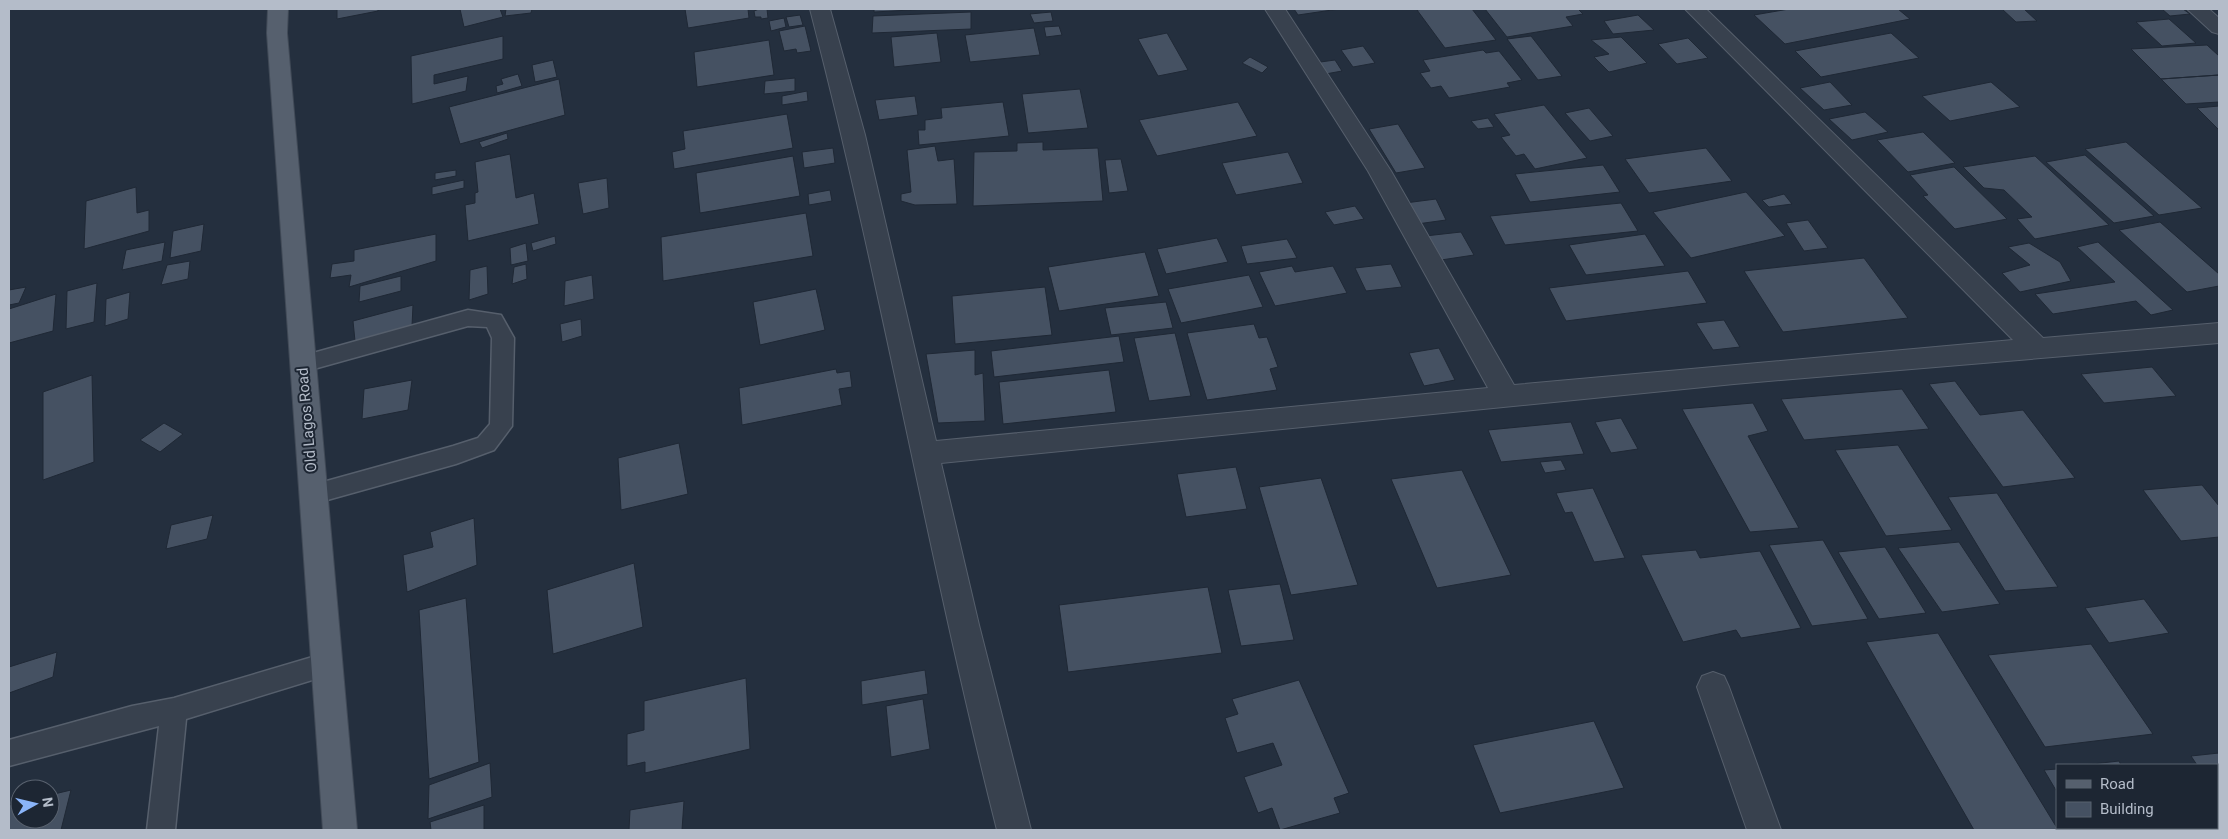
<svg xmlns="http://www.w3.org/2000/svg" width="2228" height="839" font-family="Roboto,sans-serif">
	<style>
		.building { fill: #455162; stroke: #1f2835 }
		.lines { fill: none; stroke-linecap: round; stroke-linejoin: round }
		.service-casing { stroke: #565f6c; stroke-width: 3 }
		.minor-casing { stroke: #565f6c; stroke-width: 2 }
		.primary-casing { stroke: #414a57; stroke-width: 2 }
		.service { fill: #38414e; fill-rule: evenodd }
		.minor { fill: #38414e; fill-rule: evenodd }
		.primary { fill: #56606e; fill-rule: evenodd }
		.labels { text-anchor: middle; dominant-baseline: central; stroke-width: 4; stroke-linejoin: round; paint-order: stroke }
		.street-label { font-size: 15px; fill: #b4bcc9; stroke: #1d2633 }
	</style>
	<rect width="100%" height="100%" fill="#242f3e"/>
	<path class="building" d="M337 9H378V11L337 19Z
		M460 9H500L503 17 464 27Z
		M506 9H532L531 13 505 16Z
		M685 9H748L749 18 688 28Z
		M759 9H767L768 18 761 19V17H755L754 11Z
		M874 9H929L874 12Z
		M1294 9H1339L1298 15Z
		M1424 9H1472L1496 40 1445 48 1417 10Z
		M1485 9H1578L1583 14 1566 17 1573 26 1507 37Z
		M1789 9H1898L1910 19 1785 44 1754 15Z
		M2002 9H2024L2037 21 2016 22Z
		M2162 9H2183L2190 14 2170 16Z
		M971 12V29L872 33 873 16Z
		M1051 12 1053 21 1034 23 1030 14Z
		M800 15 803 25 789 27 786 17Z
		M1638 15 1654 30 1613 34 1604 21Z
		M784 18 786 27 771 31 769 21Z
		M2169 19 2196 43 2162 46 2136 22Z
		M805 26 811 51 797 53 796 49 784 51 779 31Z
		M1059 26 1062 35 1046 37 1044 27Z
		M1034 28 1040 55 970 62 965 35Z
		M937 33 941 62 894 67 891 37Z
		M1167 33 1188 70 1158 76 1138 39Z
		M1891 33 1919 58 1821 77 1795 51Z
		M503 36V59L434 75V84L468 76 466 91 412 104 411 56Z
		M1531 36 1562 76 1538 80 1507 39Z
		M1621 37 1647 63 1609 72 1594 57 1609 54 1591 40Z
		M1688 38 1708 58 1677 64 1658 44Z
		M769 40 774 75 697 87 694 52Z
		M2207 45 2219 56V75L2161 79 2131 49Z
		M1363 46 1375 63 1353 67 1341 50Z
		M1483 50 1486 53 1499 51 1522 80 1507 83 1510 87 1449 98 1441 86 1431 88 1420 73 1430 71 1423 60Z
		M1250 57 1268 67 1262 73 1242 63Z
		M553 60 557 77 535 82 532 65Z
		M1335 60 1342 71 1320 75 1313 63Z
		M518 74 522 86 497 93 496 86 503 84 501 79Z
		M2219 75V102L2186 104 2161 79Z
		M795 78V91L764 94 765 81Z
		M559 79 565 115 460 144 449 107Z
		M1830 82 1852 105 1824 110 1800 88Z
		M1991 82 2020 107 1950 121 1922 96Z
		M1080 89 1088 128 1028 133 1022 94Z
		M807 91 808 101 782 105V96Z
		M915 96 918 115 879 120 875 100Z
		M1003 102 1009 136 919 145 918 130H925V120L942 118 941 108Z
		M1238 102 1257 136 1157 156 1139 120Z
		M1544 105 1587 158 1535 169 1524 154 1516 156 1501 137 1510 135 1494 114Z
		M2219 106V130L2197 108Z
		M1589 108 1613 136 1590 141 1565 113Z
		M1865 112 1888 132 1852 140 1829 119Z
		M787 114 793 148 674 169 672 152 685 149 683 131Z
		M1488 118 1494 127 1478 129 1471 121Z
		M1398 124 1425 168 1396 173 1369 129Z
		M1923 132 1955 163 1908 172 1877 140Z
		M507 133 508 139 482 148 479 142Z
		M1043 142V150L1098 148 1103 201 973 206 974 152 1017 151V143Z
		M2126 142 2202 208 2159 215 2085 149Z
		M935 146 938 161 954 159 957 204 915 205 901 201V194L911 192 907 150Z
		M833 148 835 163 804 168 802 152Z
		M1706 148 1732 181 1649 193 1625 159Z
		M1288 152 1303 183 1236 195 1222 163Z
		M510 154 516 198 534 193 539 224 468 241 465 205 475 203V193L478 192 475 162Z
		M2085 155 2154 216 2114 223 2046 162Z
		M793 156 800 196 700 213 696 173Z
		M2035 156 2109 225 2035 239 2017 219 2032 217 2004 190 1984 188 1963 167Z
		M1121 159 1128 191 1109 193 1105 160Z
		M1603 165 1620 192 1530 202 1515 174Z
		M1954 167 2007 219 1955 229 1923 196 1928 195 1910 175Z
		M456 170V176L435 180V173Z
		M607 178 609 208 583 214 578 183Z
		M464 180V188L432 195V187Z
		M136 187 137 213 149 210V231L84 249 86 201Z
		M830 190 832 201 809 205 808 194Z
		M1746 192 1785 236 1691 258 1653 212Z
		M1784 194 1792 204 1769 207 1762 200Z
		M1436 199 1446 220 1417 224 1405 203Z
		M1621 203 1638 231 1505 245 1490 216Z
		M1355 206 1364 219 1334 225 1325 212Z
		M806 213 813 256 663 281 661 237Z
		M1808 220 1828 248 1804 251 1786 223Z
		M2160 222 2219 274V286L2187 292 2119 230Z
		M204 224 201 251 170 258 173 231Z
		M1461 232 1474 255 1441 260 1425 236Z
		M436 234V261L349 287 351 275 330 278 332 264 354 261V250Z
		M1645 234 1665 266 1586 275 1569 245Z
		M555 236 556 244 533 251 531 243Z
		M1217 238 1228 262 1166 274 1157 249Z
		M1287 239 1297 258 1247 264 1241 246Z
		M165 242 162 261 122 270 126 250Z
		M2098 242 2173 310 2151 315 2136 301 2053 314 2035 294 2115 282 2077 247Z
		M526 243 528 261 511 265 510 248Z
		M2029 243 2060 262 2071 281 2020 292 2002 273 2030 265 2008 247Z
		M1145 252 1159 296 1059 311 1048 267Z
		M1864 258 1908 318 1783 332 1744 271Z
		M190 261 188 279 161 285 167 265Z
		M526 264 527 279 512 284 514 267Z
		M1391 264 1402 287 1366 291 1355 268Z
		M487 266 488 294 469 300 470 270Z
		M1292 266 1295 272 1333 266 1347 293 1275 306 1259 272Z
		M1688 271 1707 303 1566 321 1549 288Z
		M592 275 594 299 564 306 565 281Z
		M1249 275 1263 307 1181 323 1168 289Z
		M401 276V291L359 302 360 286Z
		M97 283 94 322 66 329 67 291Z
		M26 287 19 303 9 305V290Z
		M1045 287 1052 335 955 344 952 296Z
		M816 289 825 330 760 345 753 302Z
		M130 292 128 319 105 326 106 299Z
		M56 294 53 331 9 343V309Z
		M1166 302 1173 328 1111 335 1105 308Z
		M413 305 412 326 355 341 353 321Z
		M581 319 582 336 562 342 560 324Z
		M1724 320 1740 347 1713 350 1696 323Z
		M1254 324 1259 338 1267 337 1278 367 1270 369 1277 390 1207 400 1187 333Z
		M1175 333 1191 396 1149 401 1134 338Z
		M1119 336 1124 362 994 377 991 351Z
		M1439 348 1455 380 1424 386 1409 353Z
		M975 350V375L983 373 985 421 938 423 926 354Z
		M2152 367 2176 396 2104 403 2081 374Z
		M836 369 837 373 850 371 852 387 839 389 842 405 742 425 739 388Z
		M1109 370 1116 412 1003 424 999 382Z
		M92 375 94 462 43 480V392Z
		M412 380 408 410 362 419 364 389Z
		M1955 381 1980 415 2023 410 2075 478 2003 487 1929 384Z
		M1902 389 1929 429 1804 440 1781 399Z
		M1753 403 1768 431 1748 436 1799 528 1750 532 1682 409Z
		M1621 418 1638 449 1611 453 1595 422Z
		M1571 422 1584 454 1501 462 1488 430Z
		M164 423 183 434 160 452 140 440Z
		M679 443 688 494 621 510 618 458Z
		M1898 445 1952 530 1886 536 1835 450Z
		M1561 460 1566 470 1545 473 1540 462Z
		M1236 467 1247 509 1186 517 1177 474Z
		M1462 470 1511 575 1437 588 1391 479Z
		M1321 478 1358 585 1291 595 1259 487Z
		M2202 485 2219 506V537L2181 541 2143 490Z
		M1593 488 1625 558 1594 562 1572 512 1565 513 1556 493Z
		M1997 493 2058 587 2005 591 1948 497Z
		M213 515 207 539 166 549 171 525Z
		M474 518 477 565 407 592 403 555 433 547 430 532Z
		M1823 540 1868 619 1812 626 1769 545Z
		M1959 542 2000 604 1942 612 1898 548Z
		M1885 547 1926 613 1879 619 1838 552Z
		M1696 550 1700 558 1760 551 1801 628 1741 638 1736 630 1683 642 1641 555Z
		M634 563 643 627 553 654 547 590Z
		M1280 584 1294 640 1241 646 1228 590Z
		M1208 587 1222 653 1068 672 1059 605Z
		M466 598 479 762 429 779 419 610Z
		M2144 599 2169 633 2109 643 2085 608Z
		M1938 633 2057 828 2059 830H1974L1866 642Z
		M2091 644 2153 734 2045 747 1988 655Z
		M57 652 53 677 9 693V667Z
		M925 670 928 694 862 705 861 681Z
		M746 678 750 749 645 773V762L627 766V734L644 730V701Z
		M1299 680 1349 793 1334 798 1340 813 1280 830 1272 808 1258 813 1244 777 1282 765 1273 743 1237 753 1225 718 1238 714 1232 699Z
		M923 699 930 749 891 757 886 706Z
		M1594 721 1624 788 1500 813 1473 745Z
		M2219 753V797L2217 793V765H2197L2191 756Z
		M2119 761 2121 765H2084Z
		M490 763 492 797 428 819 429 785Z
		M2057 769V792L2044 770Z
		M71 790 61 830H9V805L20 803V819H50V795Z
		M684 801 682 830H629L630 810Z
		M484 805V830H431L430 822Z
		M2217 815H2219V830H2194L2192 828H2217Z
		M2079 828H2162L2164 830H2081Z"/>
	<g class="lines">
		<defs>
			<path id="service" d="M468 310 501 315 514 338 512 426 494 450 456 464 313 504 305 501 301 494 305 487 453 446 478 438 490 424 492 338 487 327 468 326 303 372 295 370 292 364 295 358Z
				M326 653 335 657 339 665 335 673 186 719 175 830H147L159 726 9 766V740L132 706 174 698Z"/>
			<path id="minor" d="M810 9H830L865 135 936 441 1488 388 1368 171 1265 9H1285L1391 171 1514 385 2013 340 1685 9H1706L2043 338 2219 323V343L1734 384 941 463 979 625 1031 830H997C928 558 881 281 810 9Z
				M2187 9H2209L2219 18V34L2212 32Z
				M1713 672 1724 676 1729 687 1781 830H1747L1697 687 1702 676Z"/>
			<path id="primary" d="M268 9H288L287 33 357 830H323L267 33Z"/>
		</defs>
		<use href="#service" class="service-casing"/>
		<use href="#minor" class="minor-casing"/>
		<use href="#primary" class="primary-casing"/>
		<use href="#service" class="service"/>
		<use href="#minor" class="minor"/>
		<use href="#primary" class="primary"/>
	</g>
	<g class="labels">
		<g class="street-label">
			<text transform="translate(307 420) rotate(-95)">Old Lagos Road</text>
		</g>
	</g>
	<rect width="2228" height="839" fill="none" stroke="#b4bcc9" stroke-width="20"/>
	<rect x="2056" y="764" width="162" height="65" fill="#1d2633" stroke="#59626f"/>
	<rect x="2066" y="780" width="25" height="8" fill="#56606e" stroke="#59626f"/>
	<text x="2100" y="789" font-size="15" fill="#b4bcc9">Road</text>
	<rect x="2066" y="802" width="25" height="15" fill="#455162" stroke="#59626f"/>
	<text x="2100" y="814" font-size="15" fill="#b4bcc9">Building</text>
	<g transform="translate(35 804) rotate(82)"><circle r="24" fill="#1d2633" stroke="#59626f"/>
	<path d="M0-4L9 19L0 12L-9 19Z" fill="#8ab4f8"/>
	<text y="-8" font-size="14" font-weight="bold" text-anchor="middle" fill="#b4bcc9">N</text>
	</g>
</svg>
